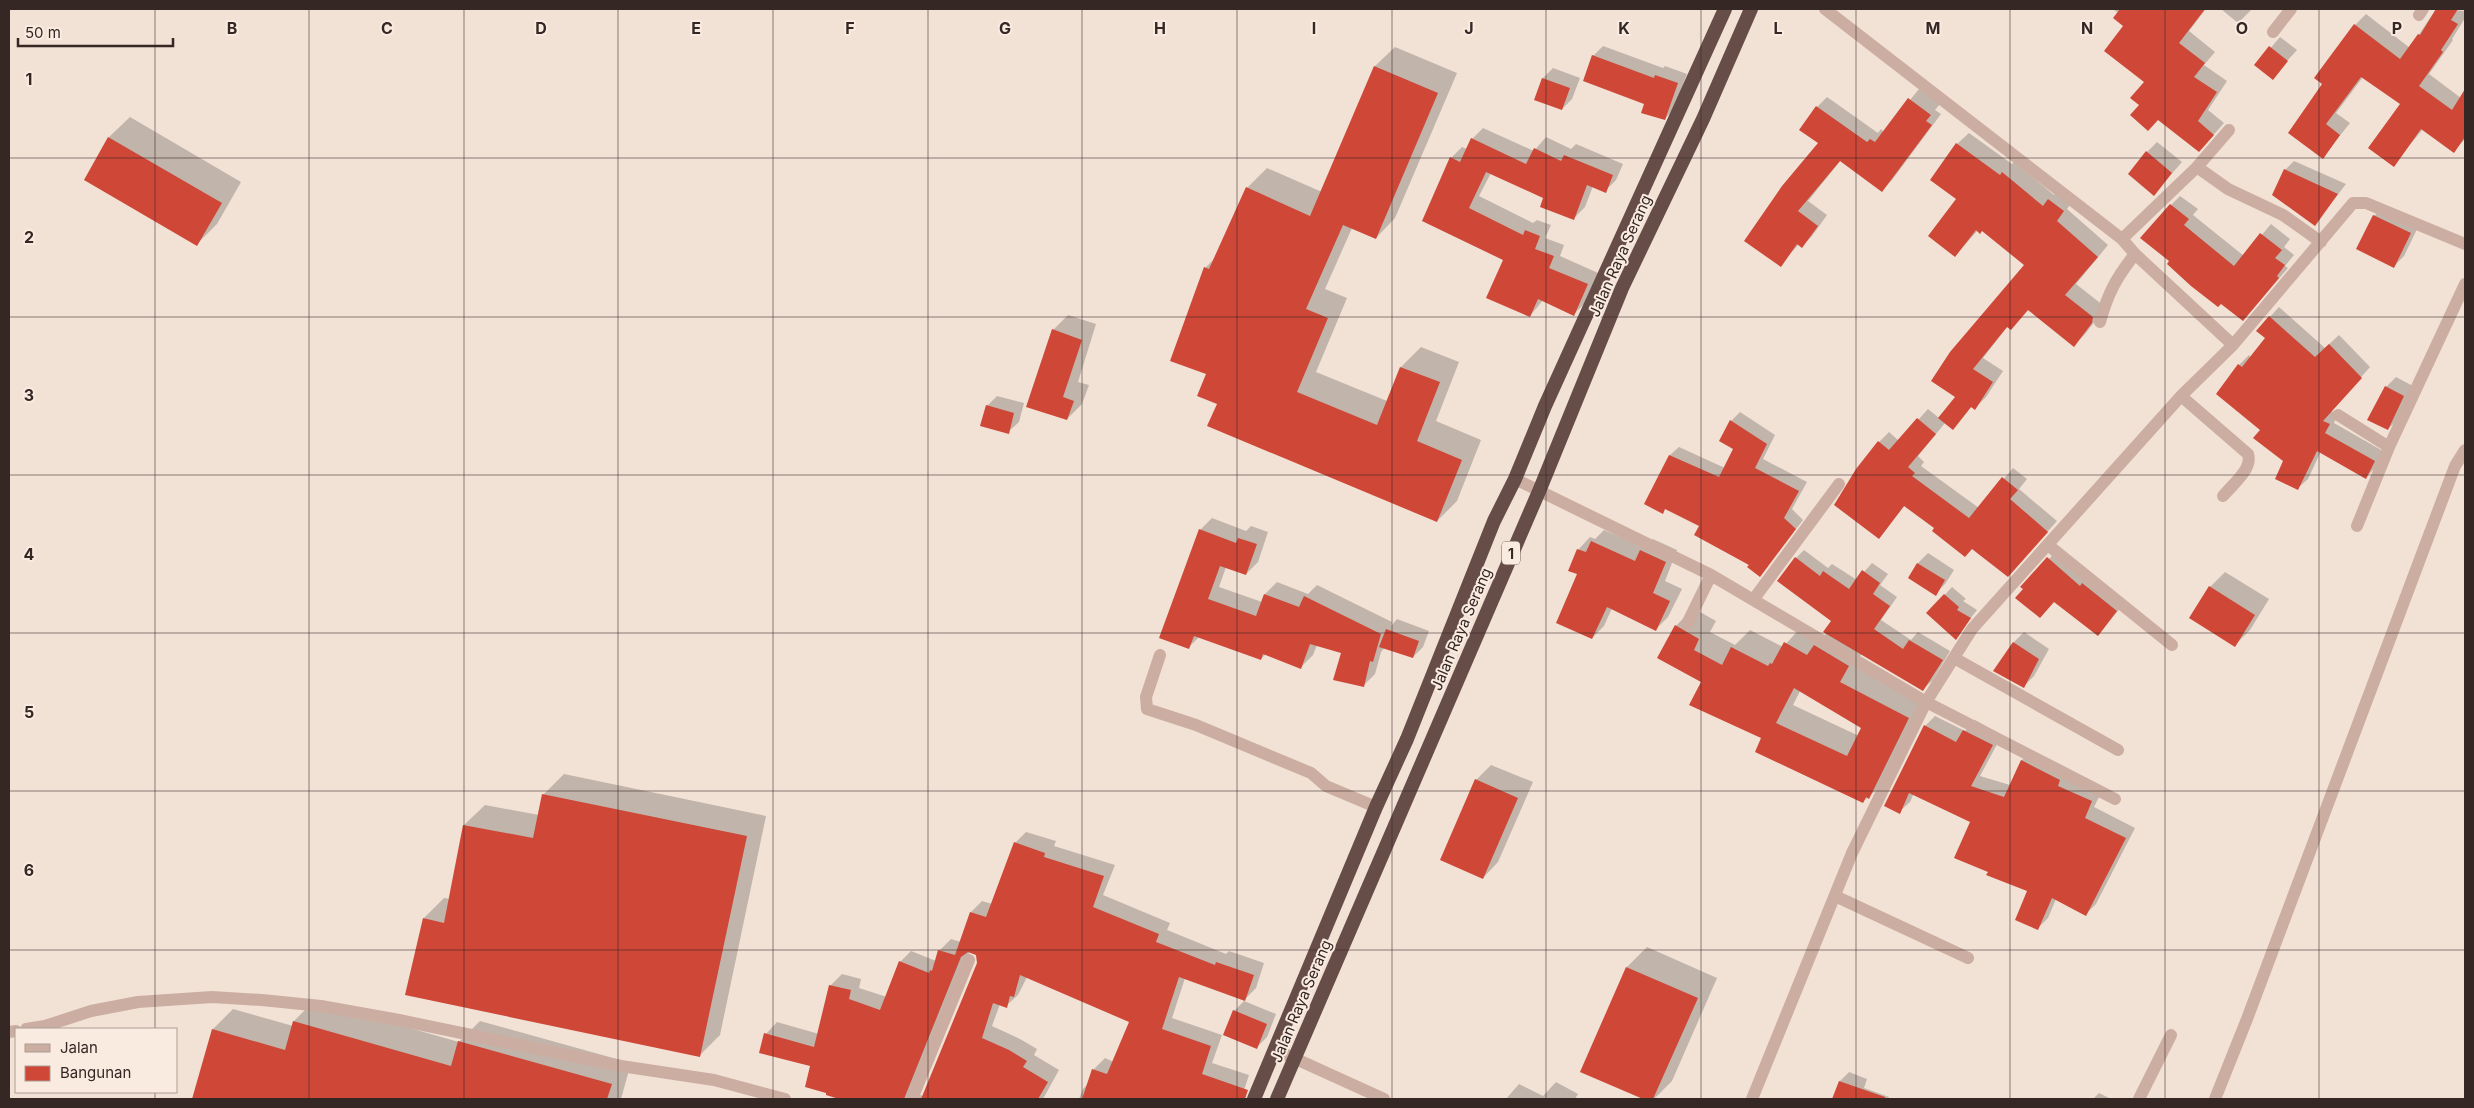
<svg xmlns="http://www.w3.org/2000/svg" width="2474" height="1108" font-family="Inter,sans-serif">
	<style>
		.shadow { fill: #0003; fill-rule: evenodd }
		.building { fill: #ce4737; fill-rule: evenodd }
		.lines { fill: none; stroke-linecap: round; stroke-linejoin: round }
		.minor { stroke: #cbaea1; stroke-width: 12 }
		.tertiary { stroke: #cbaea1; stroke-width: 12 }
		.trunk { stroke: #664d48; stroke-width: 14 }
		.grid { fill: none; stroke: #342724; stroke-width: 1; stroke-opacity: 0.55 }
		.labels { text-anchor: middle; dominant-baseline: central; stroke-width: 4; stroke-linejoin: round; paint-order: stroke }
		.shield { fill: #faebe1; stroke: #6f625d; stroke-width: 1 }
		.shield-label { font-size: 14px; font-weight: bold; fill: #342724 }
		.street-label { font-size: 15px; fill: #342724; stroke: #faebe1 }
		.grid-label { font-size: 16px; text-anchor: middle; font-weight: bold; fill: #342724; stroke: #faebe1; stroke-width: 4; stroke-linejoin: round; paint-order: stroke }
	</style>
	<rect width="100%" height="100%" fill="#f2e1d5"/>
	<path class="shadow" d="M2113 9H2206L2189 31 2215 52 2204 65 2227 81 2208 110 2224 123 2210 139 2141 105 2145 82 2125 26 2118 13Z
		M2221 9H2252L2238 23Z
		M2436 9 2465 11V18L2452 39 2453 40 2429 74 2461 98 2465 91V139L2453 152 2423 129 2393 165 2402 104 2363 77 2336 113 2350 123 2323 157 2324 84 2355 25 2366 14 2410 48Z
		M2280 37 2297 50 2272 78 2256 65Z
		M1603 46 1663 68 1665 66 1687 74 1674 109 1665 119 1593 56Z
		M1395 47 1457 73 1395 218 1376 238 1352 228 1325 289 1347 298 1316 372 1387 401 1401 367 1421 347 1459 362 1436 421 1481 440 1457 501 1437 521 1218 403 1207 374 1205 268 1216 257 1247 188 1267 168 1322 192 1375 66Z
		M1553 68 1580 78 1572 99 1562 109 1535 100 1543 78Z
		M1919 89 1940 104 1935 110 1941 114 1892 180 1882 190 1841 160 1808 201 1827 215 1812 236 1802 246 1799 244 1780 265 1819 143 1817 107 1827 97 1878 133 1881 129 1884 132Z
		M130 117 241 182 217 224 197 244 85 180 109 137Z
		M1483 128 1534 151 1546 137 1571 149 1576 144 1623 164 1616 180 1605 191 1593 186 1585 207 1574 218 1545 197 1491 173 1479 196 1533 223 1537 220 1551 225 1545 238 1564 245 1560 256 1598 273 1585 303 1574 314 1543 300 1530 316 1504 260 1424 220 1451 158 1462 147 1467 149 1472 139Z
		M1969 133 2012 164 2014 162 2054 195 2060 189 2074 199 2067 209 2108 245 2076 284 2104 306 2103 311 2085 334 2074 345 2029 309 2008 326 1983 358 2003 371 1986 397 1975 408 1972 406 1953 429 1945 423 1918 456 1924 462 1921 466 1979 508 2013 468 2027 479 2019 489 2057 521 2018 565 1973 548 1936 528 1905 505 1879 538V442L1889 432 1899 441 1928 409 1939 418 1957 397 2025 265 1983 230H1978L1955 256 1957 144Z
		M2157 142 2182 162 2154 194 2147 152Z
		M2294 161 2346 184 2315 224 2285 170Z
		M2180 196 2198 209 2193 215 2244 256 2271 224 2290 239 2284 247 2294 255 2285 266 2288 268 2252 310 2171 261V205Z
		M2384 206 2420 223 2404 256 2394 266 2358 248 2374 216Z
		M2279 307 2325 348 2339 335 2370 367 2331 411 2338 414 2334 423 2383 451 2375 468 2366 477 2321 451 2308 479 2298 488 2285 461 2262 429 2218 394 2239 365 2249 355 2251 358 2267 338 2257 331Z
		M1068 315 1096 324 1078 382 1089 385 1082 404 1067 419 1028 406 1053 330Z
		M2396 377 2413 386 2398 419 2388 429 2386 387Z
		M997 396 1024 403 1019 422 1008 432 987 406Z
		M1740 412 1775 435 1763 459 1807 482 1792 509 1803 520 1760 575 1701 525 1666 508 1662 512 1646 504 1670 455 1679 447 1725 468 1735 449 1720 440 1731 421Z
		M1212 518 1246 531 1251 526 1268 532 1258 562 1246 574 1226 567 1219 587 1262 602 1265 594 1277 582 1308 594 1317 585 1392 622 1391 626 1397 619 1429 631 1423 647 1413 657 1385 647 1381 652 1375 674 1363 686 1342 652 1317 645 1313 655 1301 667 1266 654 1261 659 1200 636 1189 647 1200 530Z
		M1604 530 1644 547 1653 539 1677 550 1665 581 1682 589 1668 617 1656 629 1612 608 1604 626 1592 638 1578 574V550L1590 537 1595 539Z
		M2058 548 2126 601 2098 635 2054 601 2025 589Z
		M1804 550 1828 568 1832 564 1857 580 1872 563 1888 574 1880 585 1897 597 1881 620 1911 640 1918 632 1950 651 1932 681 1923 689 1862 653 1856 664 1926 700 1887 780 1863 802 1763 738 1702 681 1676 626 1693 608 1716 621 1710 632 1735 645 1750 630 1783 647 1803 625 1824 637 1832 621 1796 558ZM1800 691 1863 727 1859 736 1793 705Z
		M1928 553 1954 570 1945 584 1935 594 1909 577 1918 563Z
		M2225 572 2269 599 2250 630 2235 645 2210 587Z
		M1952 587 1966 599 1963 601 1977 610 1955 638 1928 613Z
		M2024 632 2049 649 2034 676 2024 686 1995 670 2014 642Z
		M1935 716 1965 731 1975 720 2002 735 1980 776 2010 785 2022 760 2032 750 2102 791 2094 807 2135 828 2096 904 2085 915 2056 899 2048 918 2038 928 2029 891 1989 872 1971 822 1914 793 1910 802 1899 812 1925 726Z
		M1491 765 1533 782 1498 862 1483 878 1476 780Z
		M564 774 766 816 720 1035 700 1055 424 918 444 898 450 899 464 825 485 805 539 815 544 794Z
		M1026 832 1056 841 1054 846 1115 865 1103 895 1170 923 1167 930 1226 954 1229 951 1264 963 1256 988 1244 1000 1185 978 1172 1018 1222 1035 1212 1063 1249 1075 1241 1099H1079L1083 1089 1089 1083 1093 1070 1105 1058 1114 1062 1131 1021 1027 977 1018 995 1006 1006 1000 1004 992 1026 1020 1039 1037 1049 1034 1055 1059 1070 1043 1099H842L827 1094 812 1065 766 1034 777 1022 819 1034 830 986 842 974 861 979 859 988 887 997 900 962 911 951 936 961 939 951 951 939 961 942 971 912 982 901 992 904 1015 843ZM970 951 973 952 978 958V963L923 1096 920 1095 915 1089Z
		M1647 947 1717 978 1672 1081 1654 1099H1646L1581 1071 1627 967Z
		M314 1001 459 1042 480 1021 631 1063 621 1099H193L213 1029 233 1009 293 1026 294 1021Z
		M1244 1001 1276 1014 1267 1037 1257 1047 1234 1011Z
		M1849 1072 1867 1079 1864 1088 1889 1097 1888 1099H1834L1840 1081Z
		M1556 1082 1578 1094 1575 1099H1506L1519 1084 1543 1096Z
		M2099 1093 2111 1099H2093Z"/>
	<path class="building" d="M2120 9H2205L2179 43 2205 63 2194 77 2217 92 2198 121 2214 135 2199 152 2158 120 2148 131 2130 115 2139 105 2130 98 2144 82 2104 51 2123 26 2113 18Z
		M2436 9H2458L2451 20 2458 24 2441 50 2443 52 2419 86 2452 110 2465 89V137L2454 153 2421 129 2394 167 2368 148 2400 104 2361 77 2326 124 2340 135 2323 159 2288 133 2322 84 2314 78 2354 24 2400 59 2418 34 2420 35Z
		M2269 46 2288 61 2273 80 2254 65Z
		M1592 55 1654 78 1655 75 1678 83 1665 120 1641 113 1644 104 1583 81Z
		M1374 66 1438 93 1376 239 1343 225 1306 309 1328 318 1297 392 1377 425 1400 367 1440 382 1417 441 1462 460 1437 522 1207 426 1217 404 1197 396 1206 374 1170 361 1204 267 1209 269 1246 187 1310 216Z
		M1542 78 1570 88 1562 110 1534 100Z
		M1908 98 1931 115 1926 121 1932 125 1882 192 1840 161 1798 211 1818 226 1802 248 1797 244 1781 267 1744 241 1782 186 1818 143 1799 130 1816 106 1867 142 1870 139 1875 142Z
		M108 137 222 203 197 246 84 180Z
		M1471 138 1526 164 1534 148 1561 161 1564 155 1613 175 1606 193 1587 185 1574 220 1540 207 1543 198 1486 172 1469 208 1523 235 1525 230 1540 236 1535 249 1554 256 1549 268 1588 284 1574 316 1538 299 1530 317 1486 298 1503 260 1422 221 1450 157 1460 162Z
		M1956 143 2000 175 2002 172 2043 206 2048 199 2064 211 2057 221 2098 257 2065 295 2093 317 2092 323 2074 347 2028 310 2011 330 2007 327 1973 369 1993 382 1975 410 1971 407 1953 430 1938 418 1955 397 1931 381 1950 352 2024 265 1982 231 1980 234 1976 230 1955 257 1928 236 1956 199 1930 180Z
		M2146 151 2172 173 2154 196 2128 174Z
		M2284 169 2338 194 2315 226 2272 195Z
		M2170 204 2189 219 2184 225 2234 266 2260 233 2282 250 2275 258 2285 265 2277 276 2279 278 2243 321 2221 304 2218 307 2191 286 2167 264 2169 261 2140 238Z
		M2373 215 2411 233 2394 268 2356 249Z
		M2269 316 2315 357 2329 344 2362 378 2323 421 2330 424 2325 433 2375 461 2366 479 2317 451 2298 490 2275 479 2283 461 2253 438 2260 430 2216 394 2238 364 2242 367 2265 338 2256 331Z
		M1052 329 1082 340 1063 397 1074 401 1067 420 1026 407Z
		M2385 386 2404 396 2388 430 2367 420Z
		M986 405 1014 413 1009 434 980 426Z
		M1917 418 1936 434 1908 467 1915 473 1912 476 1969 518 2002 477 2018 490 2010 499 2048 532 2008 577 1972 549 1965 557 1932 531 1934 528 1904 506 1879 539 1834 505 1856 469 1878 441 1889 450Z
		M1730 420 1767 444 1755 468 1799 491 1784 518 1796 529 1760 577 1747 567 1749 565 1694 535 1699 526 1665 509 1663 514 1644 504 1669 455 1719 477 1733 449 1719 441Z
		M1199 529 1236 543 1238 538 1257 544 1246 575 1220 566 1208 599 1256 616 1264 594 1299 607 1304 596 1381 634 1373 662 1370 661 1364 687 1333 680 1341 653 1310 644 1301 669 1263 654 1261 660 1194 636 1189 649 1159 638Z
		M1591 541 1635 561 1640 550 1666 562 1653 593 1670 601 1656 631 1607 607 1592 639 1556 623 1577 574 1568 571 1577 549 1586 552Z
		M1795 557 1820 576 1823 571 1849 589 1862 570 1880 583 1873 594 1890 606 1874 629 1903 649 1909 640 1943 660 1923 691 1823 632 1831 621 1777 581Z
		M2047 557 2080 586 2082 583 2117 611 2098 636 2054 602 2040 618 2015 598 2023 589 2020 587Z
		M1917 563 1945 580 1936 596 1908 578Z
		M2209 586 2255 615 2235 647 2189 618Z
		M1944 594 1959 607 1957 610 1971 618 1956 640 1926 613Z
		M1675 625 1699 639 1694 650 1722 665 1731 647 1768 666 1770 663 1772 664 1784 642 1807 655 1814 645 1849 666 1840 682 1909 718 1869 799 1866 797 1863 803 1755 752 1761 738 1689 705 1701 682 1657 658ZM1794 688 1861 728 1847 756 1776 723Z
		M1386 629 1419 641 1413 658 1379 647Z
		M2013 642 2039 659 2024 688 1993 671Z
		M1924 725 1956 742 1963 730 1993 745 1971 786 2004 797 2021 760 2060 780 2058 786 2092 801 2085 818 2126 838 2086 916 2052 898 2038 930 2015 920 2027 891 1986 875 1988 872 1954 858 1970 822 1909 793 1900 814 1884 806Z
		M1475 779 1518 798 1483 879 1440 860Z
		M542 794 747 836 700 1057 405 995 423 918 444 923 463 825 533 838Z
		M1014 842 1045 853 1044 857 1104 876 1093 907 1159 934 1156 942 1215 965 1216 962 1254 975 1245 1001 1179 977 1162 1029 1211 1046 1202 1074 1248 1090 1245 1099H1082L1092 1069 1107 1074 1129 1022 1020 975 1014 997 1010 996 1007 1008 993 1003 982 1038 1009 1050 1027 1061 1023 1067 1048 1082 1038 1099H921L977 963 976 955 968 952 961 957 904 1099H839L826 1095V1093L805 1087 810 1066 759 1053 764 1033 814 1047 829 985 851 990 849 999 880 1010 899 961 929 973 930 970 932 971 938 950 955 955 970 912 986 917Z
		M1626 967 1698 998 1653 1099H1643L1580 1072Z
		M1233 1010 1267 1024 1257 1049 1223 1035Z
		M293 1021 451 1066 458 1041 612 1084 607 1099H192L212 1029 285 1050Z
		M1839 1081 1885 1097V1099H1832Z"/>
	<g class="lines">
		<path class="minor" d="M1825 9 2122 239 2135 254 2233 345
			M2419 15 2423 9
			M2273 32 2291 9
			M2197 167 2229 130
			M2122 239 2197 167 2228 189 2283 215 2321 242
			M2100 322C2108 293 2116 278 2135 254
			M2181 396 2248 454C2253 469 2232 485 2223 496
			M2338 415 2389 447
			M1515 479 1711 575 1926 702 2115 799
			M2357 526 2389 447 2465 284
			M2048 545 2172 645
			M1753 600 1839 484
			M1687 624 1711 575
			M1160 655 1146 697 1147 709 1196 725 1311 773 1326 786 1376 807
			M1954 658 2118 750
			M1835 896 1968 958
			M26 1029 45 1026 91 1011 138 1002 212 997 262 1000 321 1006 399 1020 621 1066 714 1080 785 1099
			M9 1032 16 1031
			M912 1099 969 960
			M1752 1099 1852 853 1926 702 1972 629 2181 396 2233 345 2353 203H2366L2465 244
			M2139 1099 2171 1035"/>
		<path class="tertiary" d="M1274 1049 1384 1099
			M2215 1099 2247 1019 2455 466 2465 450"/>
		<path class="trunk" d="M1254 1099 1376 807 1407 739 1494 521 1515 479 1545 406 1725 9
			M1277 1099 1540 489 1622 288 1703 119 1751 9"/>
	</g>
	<path class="grid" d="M155 9V1029M309 9V1099M464 9V1099M618 9V1099M773 9V1099M928 9V1099M1082 9V1099M1237 9V1099M1392 9V1099M1546 9V1099M1701 9V1099M1856 9V1099M2010 9V1099M2165 9V1099M2319 9V1099M9 158H2465M9 317H2465M9 475H2465M9 633H2465M9 791H2465M9 950H2465M155 1092V1099"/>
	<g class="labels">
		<rect class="shield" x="1502" y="541.5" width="18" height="23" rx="4"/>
		<g class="shield-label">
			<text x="1511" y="553">1</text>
		</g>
		<g class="street-label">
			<text transform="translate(1620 256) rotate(-66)">Jalan Raya Serang</text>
			<text transform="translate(1461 629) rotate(-67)">Jalan Raya Serang</text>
			<text transform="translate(1301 1001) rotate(-67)">Jalan Raya Serang</text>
		</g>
	</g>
	<g class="grid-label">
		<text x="232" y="34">B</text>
		<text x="387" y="34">C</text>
		<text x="541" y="34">D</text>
		<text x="696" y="34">E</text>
		<text x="850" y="34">F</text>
		<text x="1005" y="34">G</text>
		<text x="1160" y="34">H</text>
		<text x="1314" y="34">I</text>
		<text x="1469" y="34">J</text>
		<text x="1624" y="34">K</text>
		<text x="1778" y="34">L</text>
		<text x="1933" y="34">M</text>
		<text x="2087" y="34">N</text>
		<text x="2242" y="34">O</text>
		<text x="2397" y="34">P</text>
		<text x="29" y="85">1</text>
		<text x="29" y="243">2</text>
		<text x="29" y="401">3</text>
		<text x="29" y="560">4</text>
		<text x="29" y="718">5</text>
		<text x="29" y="876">6</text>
	</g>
	<rect width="2474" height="1108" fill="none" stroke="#342724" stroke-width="20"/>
	<rect x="15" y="1028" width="162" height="65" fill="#faebe1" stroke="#ab9d95"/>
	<rect x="25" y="1044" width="25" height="8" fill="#cbaea1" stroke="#ab9d95"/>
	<text x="60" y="1053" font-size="15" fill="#342724">Jalan</text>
	<rect x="25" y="1066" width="25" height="15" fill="#ce4737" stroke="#ab9d95"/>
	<text x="60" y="1078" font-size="15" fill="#342724">Bangunan</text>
	<path d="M18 38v8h155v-8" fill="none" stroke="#342724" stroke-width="2.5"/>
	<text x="25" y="38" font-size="15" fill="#342724" stroke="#faebe1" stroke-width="4" paint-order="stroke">50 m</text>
</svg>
